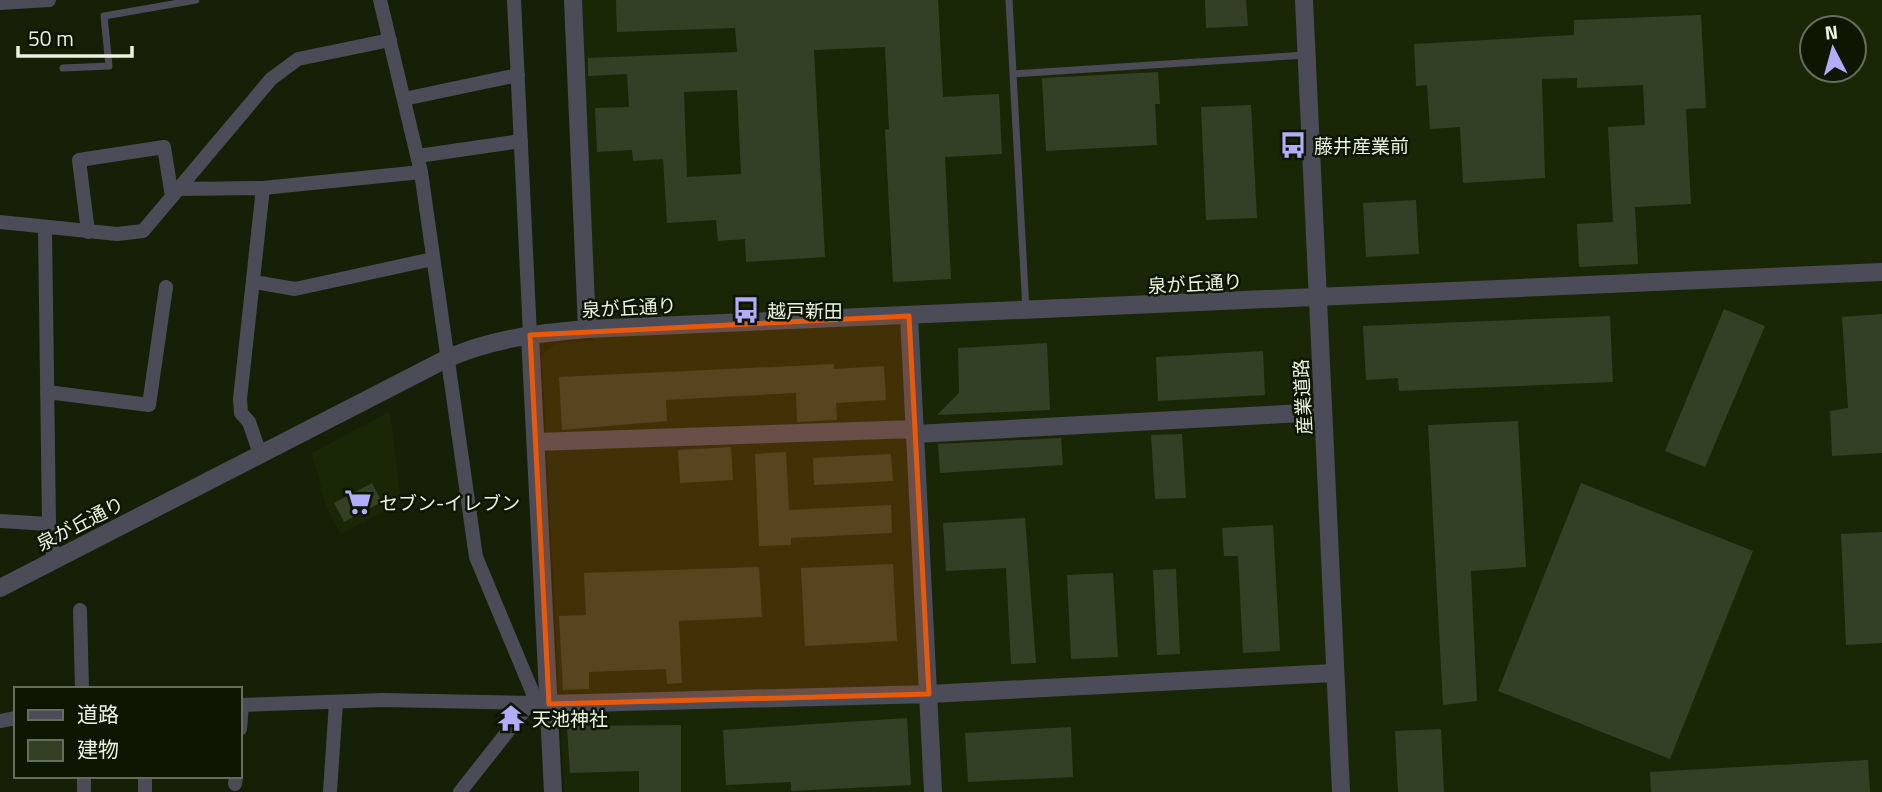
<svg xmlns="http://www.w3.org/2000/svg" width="1882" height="792" font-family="'Titillium Web','Noto Sans JP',sans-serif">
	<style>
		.built { fill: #1a2706; fill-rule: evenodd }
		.building { fill: #344025; fill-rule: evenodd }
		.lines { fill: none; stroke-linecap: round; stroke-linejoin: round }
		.service { stroke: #4c4c58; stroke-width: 7 }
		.minor { stroke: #4c4c58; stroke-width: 14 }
		.tertiary { stroke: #4c4c58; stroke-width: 18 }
		.marked { fill: #e8590c; fill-opacity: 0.2; stroke: #e8590c; stroke-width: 5; stroke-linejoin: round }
		.labels { text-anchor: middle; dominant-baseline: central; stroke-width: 5; stroke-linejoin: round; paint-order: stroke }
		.poi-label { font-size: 19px; fill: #ebf2e2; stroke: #0d1601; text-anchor: start }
		.street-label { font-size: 19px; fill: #ebf2e2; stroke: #0d1601 }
	</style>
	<rect width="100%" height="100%" fill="#152006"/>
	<path class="built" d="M579 0H1882V792H564L542 355 557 343 593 341ZM1812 28H1854V70H1812Z
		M390 411 401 502 341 534 326 507 312 453Z"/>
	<path class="building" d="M616 0H938L943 97 999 94 1002 154 945 157 951 279 893 282 885 130 889 129 885 47 814 50 825 257 746 262 745 239 718 241 716 220 667 223 663 159 633 161 632 150 597 152 595 108 629 107 627 74 588 76V58L737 52 735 28 617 32ZM737 90 741 174 687 177 684 92Z
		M1205 0H1246L1248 26 1206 28Z
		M1701 15 1706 108 1686 109 1691 204 1635 207 1638 264 1579 267 1577 224 1613 222 1608 127 1645 125 1643 85 1577 88V78L1542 79 1545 178 1463 183 1460 127 1430 129 1427 85 1416 86 1414 44 1574 35V20Z
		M1158 72 1160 104H1155L1157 145 1046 151 1042 78Z
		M1251 105 1257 218 1206 220 1201 107Z
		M1416 200 1419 254 1366 257 1363 203Z
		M1724 309 1765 326 1705 467 1665 451Z
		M1882 314V453L1832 456 1830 411 1848 408 1842 317Z
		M1610 316 1613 382 1399 391 1398 378 1366 380 1363 326Z
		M1047 343 1050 410 937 415 959 393 958 348Z
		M1263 351 1265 395 1158 401 1156 357Z
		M834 364V369L884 366 886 400 836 403 837 420 797 422 796 393 666 400 667 421 562 430 559 377Z
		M1518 421 1526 567 1471 571 1477 701 1443 705 1428 425Z
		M1182 434 1186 498 1155 499 1151 435Z
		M1061 438 1063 465 940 473 938 444Z
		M731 447 733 480 680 483 678 450Z
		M786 452 789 510 891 505 892 533 791 538V545L759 546 755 454Z
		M891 454 893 481 814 485 813 458Z
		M372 483 382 502 344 522 334 503Z
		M1581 483 1753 551 1670 759 1498 691Z
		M1025 518 1036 663 1011 664 1006 568 946 571 943 523Z
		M1273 525 1280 651 1243 653 1238 556H1224L1222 528Z
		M1882 532V643L1846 645 1841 534Z
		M893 564 897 641 805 646 801 568Z
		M759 567 762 617 679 621 682 683 667 684 666 669 589 672V689L563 690 559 616 586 615 584 573Z
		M1176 569 1180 654 1157 655 1153 570Z
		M1113 573 1118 657 1071 659 1067 575Z
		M907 718 911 785 791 791V782L726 785 723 730Z
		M681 725V792H639V771L570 773 567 726Z
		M1071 727 1073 777 968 782 965 733Z
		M1441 729 1444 792H1398L1395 731Z
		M1868 760 1870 792H1651L1650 772Z"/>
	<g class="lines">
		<path class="service" d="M1009 0 1026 311
			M63 68 109 66 104 16 196 0
			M1013 74 1306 55"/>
		<path class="minor" d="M380 0 421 172 476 557 537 703 549 704
			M514 0 530 335
			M0 3 49 0
			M404 99 518 75
			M418 156 521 141
			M179 189 263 188 421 172
			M0 222 117 234 143 231 271 79 298 59 390 40
			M45 229 49 524 54 560
			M88 232 79 160 164 147 172 197
			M254 282 295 289 433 259
			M47 392 149 405 166 287
			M260 454 249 422 241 413 240 399 263 188
			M0 521 49 524
			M80 610 82 689
			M240 705 383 700 537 703
			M0 721 16 718
			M240 729 242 705
			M84 776V792
			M235 784 236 776
			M145 792V776
			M330 792 336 702
			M460 792 531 702"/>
		<path class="tertiary" d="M573 0 587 329
			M1304 0 1341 792
			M909 316 933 792
			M530 335 553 792
			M915 434 1323 412
			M536 442 915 429
			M0 588 446 359C491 339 538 333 587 329L1882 272
			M549 704 929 694 1334 673"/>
	</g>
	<path class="marked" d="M909 316 929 694 549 704 530 335Z"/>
	<defs>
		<symbol id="bus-bare" viewBox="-9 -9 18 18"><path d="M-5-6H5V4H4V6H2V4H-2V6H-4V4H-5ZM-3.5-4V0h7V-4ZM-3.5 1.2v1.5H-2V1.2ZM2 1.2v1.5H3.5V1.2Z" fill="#b1adfa" stroke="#0d1601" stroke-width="2.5" paint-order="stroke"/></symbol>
		<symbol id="supermarket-bare" viewBox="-9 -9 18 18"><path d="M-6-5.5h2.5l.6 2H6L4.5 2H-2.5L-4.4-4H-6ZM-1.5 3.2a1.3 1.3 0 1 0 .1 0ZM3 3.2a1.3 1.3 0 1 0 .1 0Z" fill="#b1adfa" stroke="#0d1601" stroke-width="2.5" paint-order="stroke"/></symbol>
		<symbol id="temple-bare" viewBox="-9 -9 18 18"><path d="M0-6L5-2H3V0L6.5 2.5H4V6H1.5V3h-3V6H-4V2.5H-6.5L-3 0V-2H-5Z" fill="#b1adfa" stroke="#0d1601" stroke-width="2.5" paint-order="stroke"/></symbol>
	</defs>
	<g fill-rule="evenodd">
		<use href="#bus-bare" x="1274" y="126" width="38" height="38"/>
		<use href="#bus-bare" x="727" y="291" width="38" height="38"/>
		<use href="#supermarket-bare" x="339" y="483" width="38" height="38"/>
		<use href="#temple-bare" x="492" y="699" width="38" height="38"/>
	</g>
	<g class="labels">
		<g class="poi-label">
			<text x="1314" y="145">藤井産業前</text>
			<text x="767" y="310">越戸新田</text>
			<text x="379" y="502">セブン-イレブン</text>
			<text x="532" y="718">天池神社</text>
		</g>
		<g class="street-label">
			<text transform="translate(1195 283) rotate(-3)">泉が丘通り</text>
			<text transform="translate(629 307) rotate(-3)">泉が丘通り</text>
			<text transform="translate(1302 397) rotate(-93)">産業道路</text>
			<text transform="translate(80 523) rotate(-27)">泉が丘通り</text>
		</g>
	</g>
	<rect x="14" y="687" width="228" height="91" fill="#0d1601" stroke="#666e5b" stroke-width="2"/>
	<rect x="28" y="710" width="35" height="10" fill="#4c4c58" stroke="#666e5b" stroke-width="2"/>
	<text x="77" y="722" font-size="21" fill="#ebf2e2">道路</text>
	<rect x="28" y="740" width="35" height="21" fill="#344025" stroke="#666e5b" stroke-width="2"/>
	<text x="77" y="757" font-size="21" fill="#ebf2e2">建物</text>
	<g transform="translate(1833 49) rotate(354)"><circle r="33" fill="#0d1601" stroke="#666e5b" stroke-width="2"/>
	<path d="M0-5L12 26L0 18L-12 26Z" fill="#b1adfa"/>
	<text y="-10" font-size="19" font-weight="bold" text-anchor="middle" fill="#ebf2e2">N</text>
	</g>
	<path d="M18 46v10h114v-10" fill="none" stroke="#ebf2e2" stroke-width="3.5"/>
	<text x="28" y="46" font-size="21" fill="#ebf2e2" stroke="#0d1601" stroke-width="5" paint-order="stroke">50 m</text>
</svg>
